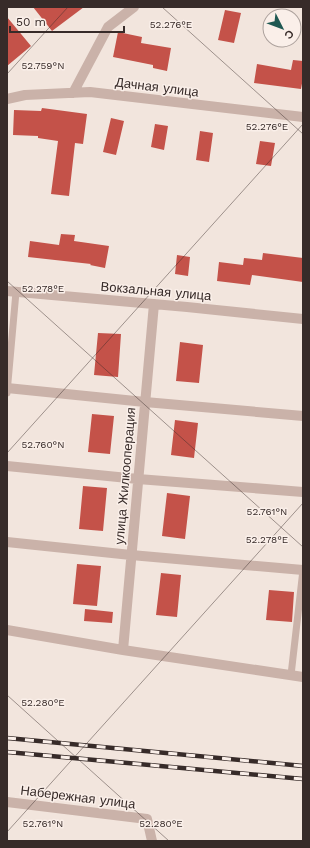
<svg xmlns="http://www.w3.org/2000/svg" width="310" height="848" font-family="'Work Sans',sans-serif">
	<style>
		.building { fill: #c45249 }
		.lines { fill: none; stroke-linecap: round; stroke-linejoin: round }
		.lane { stroke: #cab2a9; stroke-width: 7 }
		.street { stroke: #cab2a9; stroke-width: 10 }
		.rail-casing { stroke: #372b29; stroke-width: 4.5 }
		.rail { stroke: #faefe9; stroke-width: 3; stroke-dasharray: 9; stroke-linecap: butt }
		.ticks { fill: none; stroke: #372b29; stroke-width: 1; stroke-opacity: 0.45 }
		.labels { text-anchor: middle; dominant-baseline: central; stroke-width: 3; stroke-linejoin: round; paint-order: stroke }
		.street-label { font-size: 13px; fill: #372b29; stroke: #faefe9 }
		.ticks-label { font-size: 10px; text-anchor: middle; fill: #372b29; stroke: #faefe9; stroke-width: 3; stroke-linejoin: round; paint-order: stroke }
	</style>
	<rect width="100%" height="100%" fill="#f2e5dd"/>
	<path class="building" d="M33 7H84L52 31Z
		M225 10 241 13 234 43 218 40Z
		M7 17 31 46 7 66Z
		M118 32 142 37 141 43 171 48 167 71 153 68V65L113 57Z
		M293 60 303 61V78L301 89 254 83 257 64 291 70Z
		M42 108 87 114 83 144 75 143 69 196 51 194 58 141 38 138V136L13 135 14 110 41 111Z
		M111 118 124 121 116 155 103 152Z
		M155 124 168 126 164 150 151 147Z
		M200 131 213 133 209 162 196 160Z
		M260 141 275 143 271 166 256 164Z
		M61 234 75 235 74 241 109 246 105 268 90 265 91 264 28 257 30 241 59 245Z
		M263 253 303 258V282L252 275 250 285 217 281 219 262 243 265 244 258 262 260Z
		M177 255 190 257 188 276 175 274Z
		M98 333 121 334 118 377 94 375Z
		M180 342 203 345 199 383 176 381Z
		M92 414 114 416 110 454 88 452Z
		M175 420 198 423 194 458 171 455Z
		M83 486 107 488 103 531 79 529Z
		M167 493 190 496 185 539 162 536Z
		M77 564 101 566 97 606 73 604Z
		M161 573 181 575 177 617 156 615Z
		M269 590 294 592 292 622 266 620Z
		M85 609 113 612 112 623 84 621Z"/>
	<g class="lines">
		<path class="lane" d="M7 393 16 292
			M291 675 303 570"/>
		<path class="street" d="M73 93 108 27 134 7
			M7 99 25 95 90 92 303 117
			M7 291 187 307 303 319
			M7 388 145 402 303 416
			M7 466 138 479 303 492
			M7 542 131 555 303 570
			M7 630 123 650 303 677
			M123 650 154 304
			M7 802 147 819 152 841"/>
		<defs>
			<path id="rail" d="M7 738 303 766
				M7 752 303 779"/>
		</defs>
		<use href="#rail" class="rail-casing"/>
		<use href="#rail" class="rail"/>
	</g>
	<path class="ticks" d="M162 7 303 134M7 74 68 7M7 281 303 547M7 453 303 124M7 695 169 841M7 832 303 503"/>
	<g class="labels">
		<g class="street-label">
			<text transform="translate(157 87) rotate(7)">Дачная улица</text>
			<text transform="translate(156 291) rotate(5)">Вокзальная улица</text>
			<text transform="translate(125 476) rotate(-85)">улица Жилкооперация</text>
			<text transform="translate(78 797) rotate(7)">Набережная улица</text>
		</g>
	</g>
	<g class="ticks-label">
		<text x="171" y="28">52.276°E</text>
		<text x="43" y="69">52.759°N</text>
		<text x="267" y="130">52.276°E</text>
		<text x="43" y="292">52.278°E</text>
		<text x="43" y="448">52.760°N</text>
		<text x="267" y="515">52.761°N</text>
		<text x="267" y="543">52.278°E</text>
		<text x="43" y="706">52.280°E</text>
		<text x="161" y="827">52.280°E</text>
		<text x="43" y="827">52.761°N</text>
	</g>
	<rect width="310" height="848" fill="none" stroke="#372b29" stroke-width="16"/>
	<g transform="translate(282 28) rotate(132)"><circle r="19" fill="#faefe9" stroke="#aca19c"/>
	<path d="M0-3L7 15L0 10L-7 15Z" fill="#1f5852"/>
	<text y="-6" font-size="11" font-weight="bold" text-anchor="middle" fill="#372b29">С</text>
	</g>
	<path d="M10 26v6h114v-6" fill="none" stroke="#372b29" stroke-width="2"/>
	<text x="16" y="26" font-size="12" fill="#372b29" stroke="#faefe9" stroke-width="3" paint-order="stroke">50 m</text>
</svg>
